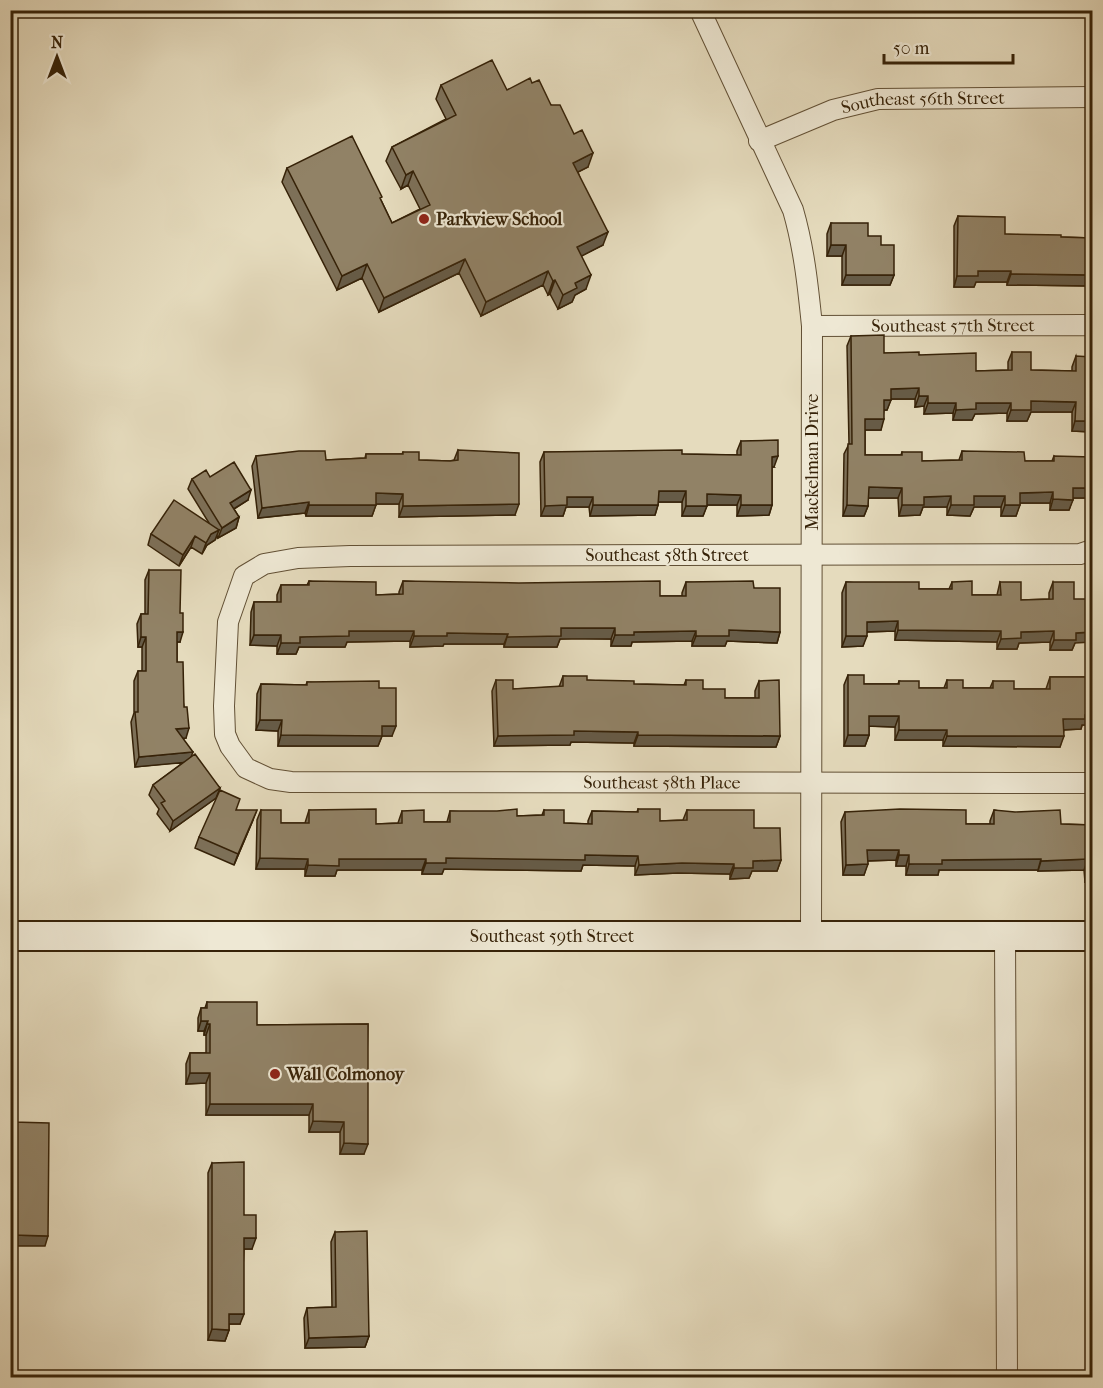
<svg xmlns="http://www.w3.org/2000/svg" width="1103" height="1388" font-family="'IM FELL French Canon',serif">
	<style>
		.lines { fill: none; stroke-linecap: round; stroke-linejoin: round }
		.street-casing { stroke: #625035; stroke-width: 22 }
		.secondary-casing { stroke: #362208; stroke-width: 32 }
		.street { stroke: #eee8d4; stroke-width: 20 }
		.secondary { stroke: #eee8d4; stroke-width: 28 }
		.wall { fill: #7d7058; stroke: #362208; stroke-width: 1.5 }
		.shaded-wall { fill: #665b47; stroke: #362208; stroke-width: 1.5 }
		.building { fill: #918266; stroke: #362208; stroke-width: 1.5 }
		.poi-dot { fill: #8f2418; stroke: #eee8d4; stroke-width: 2 }
		.labels { text-anchor: middle; dominant-baseline: central; stroke-width: 4.5; stroke-linejoin: round; paint-order: stroke }
		.street-label { font-size: 18px; fill: #362208; stroke: #eee8d4 }
		.poi-label { font-size: 18px; font-weight: bold; fill: #362208; stroke: #eee8d4; text-anchor: start }
	</style>
	<rect width="100%" height="100%" fill="#e5dbbd"/>
	<filter id="stains"><feTurbulence type="fractalNoise" baseFrequency=".00333" numOctaves="4"/><feColorMatrix values="0 0 0 0 .2 0 0 0 0 .09 0 0 0 0 .02 0 0 0 .5 -.17"/></filter>
	<radialGradient id="worn" r=".72"><stop offset=".6" stop-color="#630" stop-opacity="0"/><stop offset="1" stop-color="#630" stop-opacity=".3"/></radialGradient>
	<g class="lines">
		<defs>
			<g id="street">
				<path d="M700 10 793 210C804 248 808 286 812 326L811 936"/>
				<path id="s1" d="M759 141 833 110 878 99 1092 97"/>
				<path id="s2" d="M812 326 1085 325 1092 326"/>
				<path id="s3" d="M1092 550 1080 554 350 556 298 558 264 564 244 576 228 622 224 706 225 734 230 746 246 768 270 779 291 782 1092 783"/>
				<path d="M1005 936 1007 1378"/>
			</g>
			<g id="secondary">
				<path id="s4" d="M10 936H1092"/>
			</g>
		</defs>
		<use href="#street" class="street-casing"/>
		<use href="#secondary" class="secondary-casing"/>
		<use href="#street" class="street"/>
		<use href="#secondary" class="secondary"/>
	</g>
	<path class="wall" d="M532 83 551 105 588 167 578 172 603 245 581 256 586 289 575 295 572 302 558 309 550 294 548 295 543 285 481 316 459 273 379 312 362 278 337 290 282 182 287 168 381 200 392 223 420 209 408 185 401 189 386 161 392 147 446 119 436 99 441 85 507 90Z
		M958 216 1005 234 1061 237 1092 238V236V286L1007 285V282H976L974 287H954V226Z
		M831 223 868 236 881 245 894 275 890 285H842V256H827V234Z
		M851 336 884 353 919 355 976 371 1008 370V362L1012 352 1031 370 1072 371V367L1076 356 1092 432 1072 431V412H1031L1027 421H1007V413L975 414 972 420H953V413L924 414V406L915 407V399H891L887 410H884L881 430H865V455H901L902 452 922 461 959 460 962 451 1025 461H1052L1054 456 1092 498H1073L1069 510H1050V503H1020L1016 516H1001V507H974L970 516 947 515V507H923L920 515 899 516 898 498H868V506L864 516H843L844 454 849 444 847 346Z
		M741 441 774 467H772V505L769 515 737 516V505H707L703 516H682V502H658V505L655 515 590 516 589 507H566L563 516H541L540 462 544 452 737 455V451Z
		M458 450 515 515 399 517V504H376L372 516H306L305 513 258 518 252 466 256 456 326 460 365 458 366 454H402L403 452 419 460 450 461 454 460Z
		M210 477 248 500 234 509 239 517 236 528 218 538 217 536 215 540 207 545 202 554 191 547 179 566 148 545 151 534 209 523 188 489 192 479Z
		M149 570 180 642H177V662L184 707 186 738H183L191 757 220 788 216 798 170 831 157 814 159 809 149 795 153 785 184 762 135 767 131 722 134 713V681L138 671H142V647H138L137 624 141 614H145V580Z
		M309 581 376 595 399 594V592L403 581 660 596H682V593L686 582 754 588 780 632 777 643 727 641 725 646H692V641L632 642 631 646H611V639L576 638 560 639 557 647H504V644H444L443 646 410 647V641L347 642 345 647H299L296 654H277V646L250 645 251 612 254 602H277V595L281 585H307Z
		M846 582 919 589H949L952 582 972 595H997L1000 582 1021 600 1049 599V593L1053 582 1075 643 1072 650H1050V642L1019 643 1017 649H997V642L895 640V631L867 632 863 646 842 647V593Z
		M1090 670H1092V725H1082L1081 729 1064 730 1060 747 943 746V740H895V727L869 726V735L865 746H844V685L848 675 864 684H898L899 681 919 688H944L947 680 963 688H990L993 681 1014 689H1046L1050 677H1087Z
		M563 676 587 680 634 684 684 685 686 680 703 689 725 698H755V691L759 681 780 736 776 747 634 746V743L571 742 570 745 494 746 492 691 496 680 513 689 559 687Z
		M307 682 379 688 392 736H382L378 746H278V731L256 730 257 694 261 684 306 685Z
		M638 809 660 821 683 820 687 810 754 828 781 860 777 871H752L749 878 730 879V874L678 873 635 875V866L583 865 581 871 444 869 442 874H422V870H337L335 876H305V869H256L257 820 261 810 281 823H305L309 810 376 824 398 823 402 811 424 822H447L450 811 517 816 542 815 544 810 564 823 588 824V821L592 811 637 812Z
		M236 810 253 820 234 865 195 848 199 837Z
		M994 810 1061 824 1092 825V881L1085 882 1084 870 1038 871V870H939L938 875H906V866H896V860L868 861 864 875H843L841 822 845 812 966 824H990V821Z
		M207 1002 257 1025 368 1024 364 1154H340V1132H309V1115H206V1083L186 1084V1064L190 1053H206V1035H204V1031H198V1018L201 1008H205Z
		M212 1163 244 1215 252 1249H244L240 1324H229V1330L225 1341 208 1340V1173Z
		M335 1232 369 1336 365 1347 305 1348 304 1318 307 1308 332 1307 331 1242Z"/>
	<path class="shaded-wall" d="M593 153 588 167 568 177 573 163Z
		M413 171 408 185 401 189 406 175Z
		M608 232 603 245 572 261 577 247Z
		M831 245H846L842 256H827Z
		M465 259 459 273 379 312 384 298Z
		M367 264 362 278 337 290 342 276Z
		M548 271 543 285 481 316 486 302Z
		M978 271H1011L1007 282H976L974 287H954L957 276Z
		M1011 274 1092 275V286L1007 285Z
		M591 275 586 289 575 295 572 302 558 309 563 295 575 283Z
		M846 275H894L890 285H842Z
		M555 280 550 294 548 295 553 281Z
		M919 388 915 399H887L891 389Z
		M919 396H928L924 406 915 407Z
		M884 400H891L887 410H880Z
		M1031 401 1076 402 1072 412H1031L1027 421H1007L1011 410Z
		M928 403H956L953 413 924 414Z
		M976 403H1011L1007 413 975 414 972 420H953L956 410Z
		M865 419H884L881 430H862Z
		M1075 421H1092V432L1072 431Z
		M778 456 774 467H768L772 457Z
		M869 487 902 488 898 498H865Z
		M1073 488H1092V498H1069Z
		M251 490 248 500 227 513 230 503Z
		M659 491H686L682 502H655Z
		M1053 492 1050 503H1016L1020 493Z
		M376 493 403 494 399 504H372Z
		M707 494 741 495 737 505H703Z
		M951 496 947 507H923L920 515 899 516 902 505 924 497Z
		M974 496H1005L1001 507H974L970 516 947 515 951 505Z
		M567 497H593L589 507H566L563 516H541L545 506Z
		M1053 499 1073 500 1069 510H1050Z
		M309 502 305 513 258 518 262 508Z
		M519 504 515 515 399 517 403 506Z
		M309 505H376L372 516H306Z
		M593 505H658L655 515 590 516Z
		M741 505H772L769 515 737 516Z
		M847 505 868 506 864 516H843Z
		M1005 505H1020L1016 516H1001Z
		M686 506H707L703 516H682Z
		M239 517 236 528 218 538 222 528Z
		M219 530 215 540 207 545 202 554 206 543 211 534Z
		M195 536 191 547 179 566 183 555Z
		M898 621 895 631 863 632 867 622Z
		M561 628H615L611 639H560L557 647H504L507 637Z
		M729 630 780 632 777 643 727 641 725 646H692L696 636Z
		M898 630 1001 631 997 642 895 640Z
		M349 631H414L410 641 347 642 345 647H299L296 654H277L281 643 300 637Z
		M696 631 692 641 632 642 631 646H611L615 635 634 632Z
		M1054 631 1050 642 1019 643 1017 649H997L1001 639 1021 632Z
		M177 632H183L180 642H174Z
		M1092 632V642L1075 643 1072 650H1050L1054 640 1076 633Z
		M447 633 508 634 504 644H444L443 646 410 647 414 636Z
		M254 635H281L277 646 250 645Z
		M846 636H867L863 646 842 647Z
		M141 637H146L142 647H138Z
		M1092 714V725H1082L1081 729 1060 730 1063 719 1085 715Z
		M869 716H899L895 727 865 726Z
		M260 720H282L278 731 256 730Z
		M382 726H396L392 736H382L378 746H278L281 735Z
		M189 728 186 738 173 739 176 729Z
		M899 730H947L943 740H895Z
		M574 731 638 732 634 743 571 742 570 745 494 746 498 736Z
		M638 735 780 736 776 747 634 746Z
		M848 735H869L865 746H844Z
		M947 736H1064L1060 747 943 746Z
		M193 752 189 762 135 767 139 757Z
		M220 788 216 798 170 831 173 821Z
		M257 810 253 820 234 865 238 854Z
		M867 850H899L896 860 863 861Z
		M585 855 638 856 635 866 583 865 581 871 444 869 442 874H422L426 863 446 858Z
		M899 855H909L906 866H896Z
		M260 858 308 859 305 869H256Z
		M339 859H426L422 870H337L335 876H305L308 865Z
		M1041 859 1038 870H939L938 875H906L909 864 942 860Z
		M1088 859 1084 870 1038 871 1041 861Z
		M781 860 777 871H752L749 878 730 879 734 868 753 861Z
		M682 863 734 864 730 874 678 873 635 875 639 865Z
		M868 864 864 875H843L846 865Z
		M1088 871H1092V881L1085 882Z
		M201 1021H208L204 1031H198Z
		M207 1024H210L206 1035H204Z
		M190 1073H210L206 1083 186 1084Z
		M210 1104H313L309 1115H206Z
		M313 1121 344 1122 340 1132H309Z
		M344 1143 368 1144 364 1154H340Z
		M12 1235 48 1236 45 1246H10Z
		M244 1238H256L252 1249H240Z
		M229 1314H244L240 1324H225Z
		M212 1329 229 1330 225 1341 208 1340Z
		M369 1336 365 1347 305 1348 309 1338Z"/>
	<path class="building" d="M492 60 507 90 530 78 532 83 539 80 551 105H560L574 134 582 130 593 153 573 163 608 232 577 247 591 275 575 283 577 288 563 295 555 280 553 281 548 271 486 302 465 259 384 298 367 264 342 276 287 168 352 136 382 197 380 198 392 223 430 205 413 171 406 175 392 147 456 115 441 85Z
		M958 216 1005 217V234L1061 235V237L1092 238V275L1011 274V271H978V276H957Z
		M831 223H868V236H881V245H894V275H846V245H831Z
		M884 335V353L919 352V355L976 353V371L1012 370V352H1031V370L1076 371V356L1092 357V421H1075L1076 402 1031 401V410H1011V403H976V409L956 410V403H928V396H919V388L891 389V400H884V419H865V455H902V452H922V461L962 460V451L1024 452 1025 461H1054V456L1092 457V488H1073V500L1053 499V492L1020 493V505H1005V496H974V505H951V496L924 497V505H902V488L869 487 868 506 847 505 848 444H852L851 336Z
		M778 440V456L772 457V505H741V495L707 494V506H686V491H659L658 505H593V497H567V505L545 506 544 452 682 450V454L741 455V441Z
		M458 450 519 453V504L403 506V494L376 493V505H309V502L262 508 256 456 299 451H325L326 460 366 458V454H403V452H419V460L450 461 458 460Z
		M234 462 251 490 230 503 239 517 222 528 192 479 206 470 210 477Z
		M174 500 219 530 211 534 206 543 195 536 183 555 151 534Z
		M149 570H181L180 613H183V632H177V662H183L184 707H187L189 728 176 729 193 752 139 757 135 712H138V671H146V637H141V614H148Z
		M309 581 376 582V595L403 594V581L519 583 660 581V596H686V582L753 581 754 588H780V632L729 630V636H696V631L634 632V635H615V628H561V636L507 637 508 634 447 633V636H414V631H349V636L300 637V643H281V635H254V602H281V585H309Z
		M972 581V595H1001L1000 582H1021V600L1053 599V582H1074V599H1092V632L1076 633V640H1054V631L1021 632V638L1001 639V631L898 630V621L867 622V636H846V582H919V589H952V582Z
		M1090 670H1092V714L1085 715V719H1063L1064 736H947V730H899V716H869V735H848V675H864V684H899V681H919V688H947V680H963V688H993V681H1014V689H1050V677H1090Z
		M563 676H587V680L634 681V684L686 685V680H703V689H725V698H759V681L779 680 780 736 638 735V732L574 731V735L498 736 496 680H513V689L563 686Z
		M379 681V688H396V726H382V736L281 735 282 720H260L261 684 307 685V682Z
		M195 754 220 788 173 821 161 803 165 801 153 785Z
		M220 790 240 799 236 810H257L238 854 199 837Z
		M376 809V824L402 823V811L424 810V822H450V811H497L517 809V816L544 815V810H564V823L592 824V811L638 812V809H660V821L687 820V810H754V828H780L781 860 753 861V868H734V864L682 863 639 865 638 856 585 855V860L446 858V863H426V859H339V866L308 865V859L260 858 261 810H281V823H309V810Z
		M900 809 966 810V824H994V810L1015 812 1060 810 1061 824 1092 825V871H1088V859L1041 861V859L942 860V864H909V855H899V850H867L868 864 846 865 845 812Z
		M207 1002H257V1025L368 1024V1144L344 1143V1122L313 1121V1104H210V1073H190V1053H210V1024H207L208 1021H201V1008H207Z
		M10 1057H13V1122L49 1123 48 1236 12 1235V1322H10Z
		M244 1162V1215H256V1238H244V1314H229V1330L212 1329V1163Z
		M367 1231 369 1336 309 1338 307 1308 336 1307 335 1232Z"/>
	<g class="poi-dot">
		<circle cx="424" cy="219" r="6"/>
		<circle cx="275" cy="1074" r="6"/>
	</g>
	<g class="labels">
		<g class="street-label">
			<text stroke="none"><textPath href="#s1" startOffset="171">Southeast 56th Street</textPath></text>
			<text stroke="none"><textPath href="#s2" startOffset="141">Southeast 57th Street</textPath></text>
			<text transform="translate(812 462) rotate(-90)">Mackelman Drive</text>
			<text x="667" y="555">Southeast 58th Street</text>
			<text stroke="none"><textPath href="#s3" startOffset="1472">Southeast 58th Place</textPath></text>
			<text stroke="none"><textPath href="#s4" startOffset="542">Southeast 59th Street</textPath></text>
		</g>
		<g class="poi-label">
			<text x="436" y="219">Parkview School</text>
			<text x="287" y="1074">Wall Colmonoy</text>
		</g>
	</g>
	<rect width="1103" height="1388" fill="none" stroke="#e5dbbd" stroke-width="36"/>
	<rect x="12" y="12" width="1079" height="1364" fill="none" stroke="#362208" stroke-width="3"/>
	<rect x="18" y="18" width="1067" height="1352" fill="none" stroke="#362208" stroke-width="1.5"/>
	<g transform="translate(57 57)" stroke="#eee8d4" stroke-width="4.5" paint-order="stroke">
	<path d="M0-4.5L10 22L0 15L-10 22Z" fill="#362208"/>
	<text y="-9" font-size="16" font-weight="bold" text-anchor="middle" fill="#362208">N</text>
	</g>
	<path d="M884 54v9h129v-9" fill="none" stroke="#362208" stroke-width="3"/>
	<text x="893" y="54" font-size="18" fill="#362208" stroke="#eee8d4" stroke-width="4.5" paint-order="stroke">50 m</text>
	<rect width="100%" height="100%" filter="url(#stains)"/>
	<rect width="100%" height="100%" fill="url(#worn)"/>
</svg>
